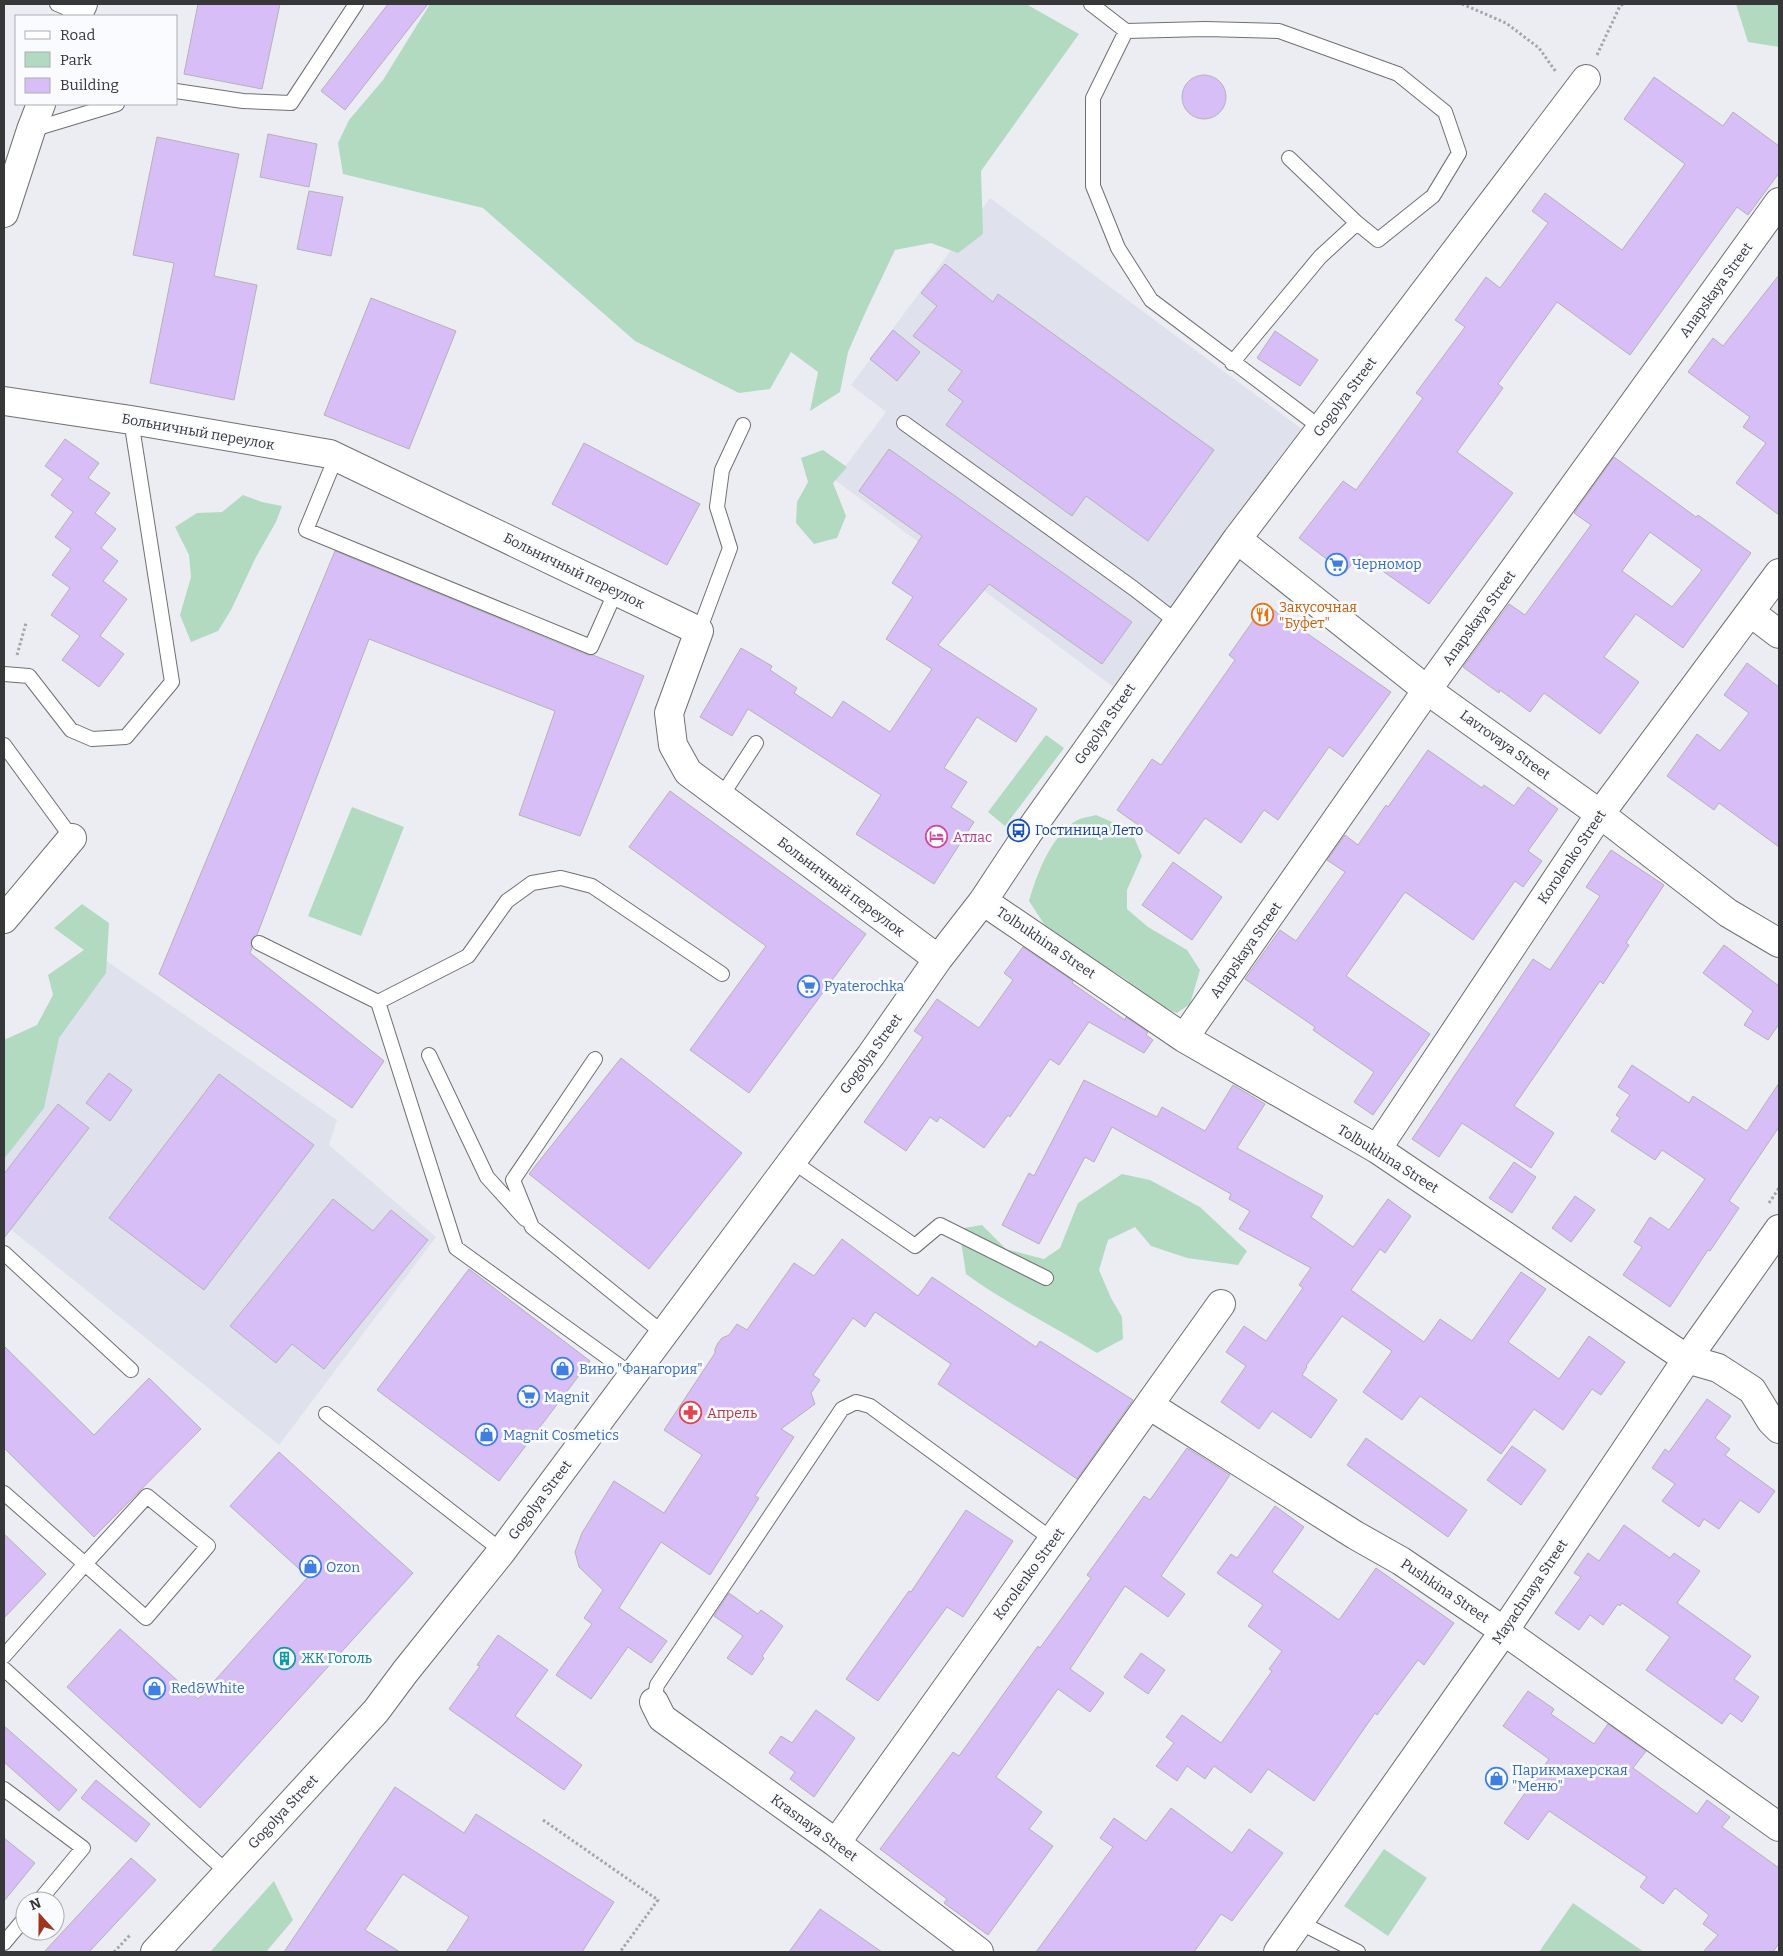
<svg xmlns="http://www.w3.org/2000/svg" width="1783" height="1956" font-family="Bitter,serif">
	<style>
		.built { fill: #dfe1ec }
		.green { fill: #b2dac1 }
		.building { fill: #d7bef6; stroke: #b4b2b7; fill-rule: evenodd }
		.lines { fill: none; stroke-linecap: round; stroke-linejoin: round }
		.service-casing { stroke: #6f7074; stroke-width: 16 }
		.minor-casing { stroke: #6f7074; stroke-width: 30 }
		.path { stroke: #a5a6aa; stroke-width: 3; stroke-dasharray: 2.5 2.5; stroke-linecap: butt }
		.service { stroke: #fff; stroke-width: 14 }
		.minor { stroke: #fff; stroke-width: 28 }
		.labels { text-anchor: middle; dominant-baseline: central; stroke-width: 5; stroke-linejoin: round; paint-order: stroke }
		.street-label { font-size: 14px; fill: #363739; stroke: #fafbff }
		.shop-label { font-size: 14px; fill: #366cbe; stroke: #fafbff; text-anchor: start }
		.food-label { font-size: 14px; fill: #c56008; stroke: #fafbff; text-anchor: start }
		.transit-label { font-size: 14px; fill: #164399; stroke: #fafbff; text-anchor: start }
		.hotel-label { font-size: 14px; fill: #b23c85; stroke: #fafbff; text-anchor: start }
		.health-label { font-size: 14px; fill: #be3a42; stroke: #fafbff; text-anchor: start }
		.culture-label { font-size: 14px; fill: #0d838f; stroke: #fafbff; text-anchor: start }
	</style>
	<rect width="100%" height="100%" fill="#ecedf2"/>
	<path class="built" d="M990 198 1307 433 1116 689 835 480 886 412 851 385Z
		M98 955 337 1120 329 1145 436 1237 279 1445 4 1224V1088Z"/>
	<path class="green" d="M430 4H1026L1079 34 981 171 983 234 958 253 931 243 895 250 866 311 848 352 840 392 810 411 818 372 791 352 770 389 739 393 635 341 483 208 343 174 338 143 349 120 383 80Z
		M1736 4H1779V47L1748 42Z
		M823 450 847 467 833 483 846 516 837 538 814 544 796 523 797 502 808 482 801 458Z
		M243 495 262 502 282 506 276 522 256 557 231 610 218 631 191 642 180 615 191 577 189 555 175 527 197 513 222 512Z
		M1046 735 1064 748 1005 826 988 812Z
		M352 807 404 827 361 936 308 916Z
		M1096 815 1119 825 1134 837 1142 856 1127 890V909L1148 927 1187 950 1200 970 1190 1004 1177 1013 1147 1002 1127 980 1050 933 1029 901C1037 874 1049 840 1074 822 1079 818 1089 817 1096 815Z
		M82 904 109 923 106 973 59 1038 44 1108 4 1159V1040L37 1025 53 995 48 975 84 950 54 928Z
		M1122 1174 1150 1180 1200 1207 1247 1251 1238 1265 1187 1258 1151 1246 1135 1227 1108 1240 1099 1270 1111 1298 1122 1317 1123 1339 1097 1353C1053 1326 1007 1304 966 1274L961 1241 964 1228 982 1225 1006 1249 1044 1259 1060 1248 1078 1203Z
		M1384 1849 1427 1878 1388 1936 1344 1906Z
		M274 1881 293 1920 266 1952H210Z
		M1573 1903 1644 1952H1539Z"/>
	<path class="building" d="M198 4H280L262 89 184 74Z
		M388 4H428L345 110 321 91Z
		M1182 97a22 22 0 1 1 44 0a22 22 0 1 1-44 0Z
		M1654 77 1723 126 1733 112 1779 146V173L1748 215 1737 207 1630 355 1557 302 1498 384 1503 388 1457 452 1513 493 1429 604 1359 554 1345 573 1299 538 1343 481 1356 490 1423 398 1416 393 1465 327 1455 320 1486 277 1500 288 1548 223 1532 211 1545 193 1622 250 1685 164 1624 119Z
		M268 134 317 144 309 187 260 177Z
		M157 137 239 154 214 276 257 285 234 400 150 383 174 263 133 255Z
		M309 191 343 197 331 256 297 249Z
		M945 264 993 302 998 294 1214 450 1148 541 1086 496 1072 516 946 425 963 401 948 390 962 371 913 336 937 306 921 293Z
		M1779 275V515L1736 483 1766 443 1743 427 1750 417 1688 372 1713 338 1723 346Z
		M371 298 456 331 409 449 324 415Z
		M893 330 920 352 897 381 870 359Z
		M1275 331 1318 360 1300 386 1257 358Z
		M65 439 99 463 88 478 110 493 95 513 116 529 101 548 118 561 103 581 127 599 100 636 124 654 99 687 62 660 80 636 51 615 70 588 52 575 71 549 55 537 73 512 51 495 63 479 45 466Z
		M584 443 700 504 667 565 552 504Z
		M889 449 1132 622 1102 664 989 584 938 645 1037 709 1016 742 977 717 944 768 967 782 951 807 974 822 934 884 856 834 881 795 748 709 732 736 700 717 741 648 772 666 770 670 797 688 794 693 832 718 843 701 890 732 932 669 886 639 913 597 892 583 922 536 859 491Z
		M1614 457 1696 517 1698 515 1751 553 1683 648 1636 614 1604 657 1639 682 1600 734 1544 693 1530 712 1500 690 1499 693 1463 667 1509 604 1525 615 1591 525 1574 513ZM1650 532 1702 570 1672 607 1622 571Z
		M335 551 588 655H593L644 676 580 836 519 815 555 711 369 639 257 935 251 940 252 948 250 953 384 1061 352 1108 159 974Z
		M1265 604 1391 692 1343 757 1329 747 1278 820 1264 810 1241 843 1205 818 1179 854 1117 810 1152 759 1161 765 1235 660 1229 655Z
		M1747 663 1779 687V847L1719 803 1714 810 1667 776 1697 734 1720 751 1749 713 1724 695Z
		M1428 750 1482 788 1484 785 1514 806 1528 787 1558 809 1528 851 1542 861 1523 887 1515 881 1473 940 1405 892 1346 976 1430 1034 1373 1115 1354 1102 1374 1072 1313 1030 1315 1027 1245 979 1280 930 1296 941 1345 872 1327 860 1345 835 1358 845 1386 805 1388 807Z
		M670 791 866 934 749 1093 690 1050 766 946 629 847Z
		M1611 850 1664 885 1626 943 1629 945 1603 984 1600 981 1514 1106 1554 1133 1531 1168 1462 1123 1439 1157 1412 1139 1533 959 1550 970 1600 896 1586 887Z
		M1173 862 1222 897 1192 940 1142 905Z
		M1724 945 1779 986V1024L1768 1040 1744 1025 1753 1011 1703 973Z
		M1023 947 1073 981 1072 983 1125 1020 1126 1017 1148 1032 1146 1035 1153 1040 1144 1053 1089 1022 1059 1065 1050 1059 1010 1117 1008 1115 984 1148 940 1117 937 1122 930 1117 906 1151 864 1122 923 1037 914 1031 937 999 979 1028 1013 980 1004 973Z
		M621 1058 742 1153 649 1269 529 1174Z
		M1632 1065 1689 1103 1693 1096 1747 1131 1779 1083V1127L1729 1201 1739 1208 1710 1251 1708 1250 1670 1307 1623 1275 1642 1247 1634 1242 1650 1217 1669 1230 1705 1179 1662 1150 1655 1160 1611 1131 1620 1118 1616 1115 1630 1095 1618 1087Z
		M109 1073 132 1090 110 1121 86 1103Z
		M219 1074 314 1145 204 1290 109 1218Z
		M1084 1080 1157 1117 1162 1107 1205 1131 1233 1085 1265 1104 1237 1148 1323 1196 1311 1217 1353 1247 1388 1199 1411 1216 1385 1253 1380 1249 1351 1290 1424 1342 1440 1319 1472 1341 1521 1272 1546 1289 1508 1342 1559 1379 1589 1336 1625 1362 1601 1395 1592 1389 1563 1430 1534 1409 1501 1454 1420 1396 1402 1420 1363 1392 1392 1351 1342 1316 1306 1366 1307 1367 1302 1375 1337 1400 1311 1438 1272 1411 1259 1429 1221 1402 1246 1366 1226 1352 1244 1326 1266 1341 1303 1288 1299 1285 1311 1268 1239 1229 1250 1211 1229 1199 1231 1194 1112 1127 1094 1162 1085 1157 1039 1244 1002 1225 1029 1173 1034 1176Z
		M58 1104 89 1128 4 1238V1174Z
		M1514 1162 1536 1177 1512 1213 1489 1198Z
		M1575 1196 1595 1210 1571 1242 1552 1228Z
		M333 1199 373 1231 391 1210 428 1240 324 1369 292 1344 276 1363 230 1326Z
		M842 1239 918 1296 932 1277 1036 1347 1040 1341 1133 1400 1077 1479 938 1384 951 1364 875 1312 865 1327 853 1318 813 1375 820 1380 811 1393 815 1404 781 1429 794 1437 755 1496 759 1498 710 1575 661 1542 619 1608 667 1641 651 1663 628 1647 591 1699 556 1675 592 1624 584 1618 603 1590 579 1567 575 1552 582 1533 614 1481 664 1513 702 1455 664 1430 715 1353V1349L718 1343 722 1338 729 1335 737 1324 747 1330 794 1263 814 1276Z
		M469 1269 590 1361 499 1481 377 1390Z
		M4 1346 94 1435 149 1378 201 1429 94 1537 4 1448Z
		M1707 1399 1731 1416 1715 1438 1730 1449 1725 1455 1775 1491 1759 1513 1740 1500 1719 1529 1704 1519 1699 1527 1662 1501 1675 1484 1652 1468 1665 1449 1669 1452Z
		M1366 1438 1467 1510 1448 1537 1347 1465Z
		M1512 1446 1546 1470 1521 1505 1487 1480Z
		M1187 1448 1230 1475 1161 1576 1185 1594 1168 1617 1125 1586 1070 1669 1104 1693 1090 1712 1058 1689 996 1777 1042 1812 1029 1829 1053 1846 988 1935 944 1903 947 1899 880 1849 953 1752 959 1756 1038 1646 1040 1648 1091 1578 1087 1575 1144 1496 1150 1500Z
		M279 1452 413 1573 200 1808 67 1687 120 1629 198 1699 308 1577 230 1506Z
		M1275 1506 1304 1527 1272 1572 1339 1620 1376 1568 1454 1623 1424 1665 1418 1660 1377 1715 1375 1713 1314 1801 1268 1769 1251 1793 1214 1766 1205 1779 1187 1766 1177 1781 1156 1766 1174 1743 1166 1737 1182 1715 1221 1743 1272 1671 1269 1669 1282 1651 1248 1626 1263 1605 1217 1573 1231 1554 1237 1558Z
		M966 1510 1013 1541 963 1617 947 1607 878 1701 846 1679 909 1591 911 1592Z
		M1624 1525 1670 1558 1674 1553 1700 1571 1677 1603 1751 1656 1734 1679 1759 1697 1742 1722 1730 1713 1722 1724 1646 1670 1670 1637 1622 1603 1620 1606 1618 1604 1603 1625 1590 1615 1579 1630 1555 1613 1581 1577 1574 1573 1588 1553 1599 1561Z
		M4 1534 46 1574 4 1618Z
		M729 1593 758 1614 761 1610 783 1626 762 1656 764 1658 752 1675 727 1658 743 1636 714 1616Z
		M498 1635 548 1670 515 1716 582 1765 564 1790 449 1709 480 1666 477 1665Z
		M1141 1653 1165 1670 1148 1694 1124 1677Z
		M1528 1691 1554 1709 1551 1714 1594 1744 1608 1724 1646 1751 1633 1768 1697 1814 1707 1800 1730 1817 1722 1827 1779 1868V1943L1773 1952H1703L1718 1935 1703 1924 1709 1915 1675 1888 1663 1904 1640 1887 1647 1877 1549 1811 1528 1840 1504 1823 1549 1759 1503 1726Z
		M816 1710 855 1738 814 1797 790 1779 795 1772 769 1753 781 1736 792 1743Z
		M4 1726 77 1790 59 1811 4 1762Z
		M96 1780 150 1824 136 1842 81 1798Z
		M395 1787 464 1833 476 1814 614 1902 582 1952H446L469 1917 403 1874 365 1930 400 1952H284Z
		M1171 1808 1232 1853 1249 1829 1283 1853 1232 1921 1221 1914 1194 1952H1036L1113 1847 1100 1838 1114 1818 1146 1841Z
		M4 1838 35 1863 4 1901Z
		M131 1858 156 1880 89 1952H44Z
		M820 1909 882 1952H789Z"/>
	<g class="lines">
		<defs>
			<path id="service" d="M57 4 78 13
				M1091 4 1126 31 1093 98V186L1118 248 1151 300 1321 428
				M1126 31 1205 29 1279 31 1398 74 1445 112 1459 153 1433 196 1378 240 1357 223
				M176 91 243 101 291 103 356 4
				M31 130 117 104
				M1232 363 1320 257 1357 223 1289 158
				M904 423 1133 588 1177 622
				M336 457 306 530 591 647 616 591
				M699 631 730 548 717 507 722 470 743 425
				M4 674 29 676 71 730 92 739 126 737 172 682 131 420
				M4 745 72 838
				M721 797 756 743
				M259 943 378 1002 456 1248 632 1375
				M378 1002 468 956 507 901 532 883 561 878 592 886 722 974
				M429 1055 487 1177 525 1219
				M595 1059 513 1180 532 1227 664 1334
				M792 1161 915 1246 940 1225 1046 1278
				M4 1253 131 1370
				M326 1414 502 1551
				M4 1493 85 1564 4 1656
				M147 1496 208 1546 146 1618 85 1564Z
				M4 1669 228 1873
				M654 1702 657 1685 842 1409 856 1402 870 1406 1053 1540
				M4 1789 83 1848 39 1901
				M1299 1922 1358 1952
				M4 1943 25 1918"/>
			<path id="minor" d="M77 16 83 4
				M4 213 31 130 41 104
				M4 401 131 420 330 454 699 631 669 713 673 745 688 772 938 959
				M1237 539 1427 690 1600 814 1728 913 1779 943
				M1750 612 1779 634
				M983 901 1184 1038 1377 1149 1687 1359 1718 1368 1752 1390 1771 1421 1779 1429
				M4 919 72 838
				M1184 1038 1427 690 1779 202
				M1377 1149 1600 814 1779 573
				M1149 1405 1355 1535 1401 1561 1504 1631 1779 1827
				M654 1702 662 1718 836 1843 979 1952
				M836 1843 1221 1304
				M155 1952 376 1711 405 1672 502 1551 871 1055 938 959 983 901 1028 833 1237 539 1586 79
				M1278 1952 1504 1631 1687 1359 1779 1229"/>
		</defs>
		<use href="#service" class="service-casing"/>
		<use href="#minor" class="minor-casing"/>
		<path class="path" d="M1462 4 1506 23 1539 48 1556 72
			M1597 55 1620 6 1623 4
			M17 655 26 623
			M1769 1203 1779 1188
			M543 1820 658 1900 620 1952
			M114 1952 131 1934"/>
		<use href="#service" class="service"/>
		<use href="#minor" class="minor"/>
	</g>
	<defs>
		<symbol id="supermarket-ring" viewBox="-11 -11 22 22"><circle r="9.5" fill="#fafbff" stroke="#3f7fe0" stroke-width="1.5"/><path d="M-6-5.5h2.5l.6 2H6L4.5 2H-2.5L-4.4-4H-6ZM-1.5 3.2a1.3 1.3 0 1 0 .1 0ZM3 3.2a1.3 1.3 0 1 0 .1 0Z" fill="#3f7fe0"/></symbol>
		<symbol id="restaurant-ring" viewBox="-11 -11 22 22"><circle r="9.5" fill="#fafbff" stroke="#e8710a" stroke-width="1.5"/><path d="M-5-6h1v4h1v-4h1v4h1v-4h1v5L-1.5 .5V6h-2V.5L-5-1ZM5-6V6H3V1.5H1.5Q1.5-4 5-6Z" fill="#e8710a"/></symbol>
		<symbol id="bus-ring" viewBox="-11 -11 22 22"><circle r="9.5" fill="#fafbff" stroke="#1a4fb4" stroke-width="1.5"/><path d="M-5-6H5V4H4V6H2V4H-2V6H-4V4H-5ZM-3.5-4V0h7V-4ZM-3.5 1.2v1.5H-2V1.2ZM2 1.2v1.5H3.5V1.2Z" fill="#1a4fb4"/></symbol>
		<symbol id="hotel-ring" viewBox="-11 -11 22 22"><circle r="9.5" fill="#fafbff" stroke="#d1479c" stroke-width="1.5"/><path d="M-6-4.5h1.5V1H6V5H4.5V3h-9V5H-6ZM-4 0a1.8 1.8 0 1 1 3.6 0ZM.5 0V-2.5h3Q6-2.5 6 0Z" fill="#d1479c"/></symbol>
		<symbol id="shop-ring" viewBox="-11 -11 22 22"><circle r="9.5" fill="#fafbff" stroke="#3f7fe0" stroke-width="1.5"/><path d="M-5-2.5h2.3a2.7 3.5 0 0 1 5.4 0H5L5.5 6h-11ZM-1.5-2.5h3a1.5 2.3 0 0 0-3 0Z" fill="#3f7fe0"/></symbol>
		<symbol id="pharmacy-ring" viewBox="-11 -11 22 22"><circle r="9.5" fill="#fafbff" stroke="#e0444e" stroke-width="1.5"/><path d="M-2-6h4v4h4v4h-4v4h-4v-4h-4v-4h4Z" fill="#e0444e"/></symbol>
		<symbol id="building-ring" viewBox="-11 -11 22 22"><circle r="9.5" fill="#fafbff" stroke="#0f9aa8" stroke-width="1.5"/><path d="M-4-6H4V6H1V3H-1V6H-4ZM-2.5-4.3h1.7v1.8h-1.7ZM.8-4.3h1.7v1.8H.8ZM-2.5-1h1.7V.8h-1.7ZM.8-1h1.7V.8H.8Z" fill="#0f9aa8"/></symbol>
	</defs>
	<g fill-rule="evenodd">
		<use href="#supermarket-ring" x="1324" y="552" width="25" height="25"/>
		<use href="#restaurant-ring" x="1250" y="602" width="25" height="25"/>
		<use href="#bus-ring" x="1006" y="818" width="25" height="25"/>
		<use href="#hotel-ring" x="924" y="824" width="25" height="25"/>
		<use href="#supermarket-ring" x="796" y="974" width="25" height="25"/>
		<use href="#shop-ring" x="550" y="1356" width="25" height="25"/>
		<use href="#supermarket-ring" x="516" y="1384" width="25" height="25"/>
		<use href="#pharmacy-ring" x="678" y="1400" width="25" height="25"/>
		<use href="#shop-ring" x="474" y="1422" width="25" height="25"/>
		<use href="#shop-ring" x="298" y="1554" width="25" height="25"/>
		<use href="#building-ring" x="272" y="1646" width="25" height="25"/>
		<use href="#shop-ring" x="142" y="1676" width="25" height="25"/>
		<use href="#shop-ring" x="1484" y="1766" width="25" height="25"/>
	</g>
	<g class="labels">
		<g class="street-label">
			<text transform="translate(1716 290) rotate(-54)">Anapskaya Street</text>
			<text transform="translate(1345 397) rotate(-53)">Gogolya Street</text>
			<text transform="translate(198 432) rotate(10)">Больничный переулок</text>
			<text transform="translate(574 571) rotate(26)">Больничный переулок</text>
			<text transform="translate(1479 618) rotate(-54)">Anapskaya Street</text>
			<text transform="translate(1105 724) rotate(-55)">Gogolya Street</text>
			<text transform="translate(1505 745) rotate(36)">Lavrovaya Street</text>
			<text transform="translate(1572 857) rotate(-56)">Korolenko Street</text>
			<text transform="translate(841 887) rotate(37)">Больничный переулок</text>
			<text transform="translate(1046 943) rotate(34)">Tolbukhina Street</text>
			<text transform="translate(1246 950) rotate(-55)">Anapskaya Street</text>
			<text transform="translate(871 1054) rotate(-54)">Gogolya Street</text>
			<text transform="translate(1388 1159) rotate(32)">Tolbukhina Street</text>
			<text transform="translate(540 1500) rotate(-53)">Gogolya Street</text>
			<text transform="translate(1029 1574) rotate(-54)">Korolenko Street</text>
			<text transform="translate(1445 1591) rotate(34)">Pushkina Street</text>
			<text transform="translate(1530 1592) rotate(-56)">Mayachnaya Street</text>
			<text transform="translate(283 1812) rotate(-47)">Gogolya Street</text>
			<text transform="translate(814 1828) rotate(36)">Krasnaya Street</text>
		</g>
		<g class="shop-label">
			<text x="1352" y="564">Черномор</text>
			<text x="824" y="986">Pyaterochka</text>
			<text x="579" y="1369">Вино "Фанагория"</text>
			<text x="544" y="1397">Magnit</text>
			<text x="503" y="1435">Magnit Cosmetics</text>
			<text x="326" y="1567">Ozon</text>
			<text x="171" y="1688">Red&amp;White</text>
			<text x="1512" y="1770">Парикмахерская<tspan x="1512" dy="16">"Меню"</tspan></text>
		</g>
		<g class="food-label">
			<text x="1279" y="607">Закусочная<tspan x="1279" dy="16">"Буфет"</tspan></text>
		</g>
		<g class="transit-label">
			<text x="1035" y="830">Гостиница Лето</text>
		</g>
		<g class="hotel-label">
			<text x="953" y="837">Атлас</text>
		</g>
		<g class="health-label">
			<text x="707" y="1413">Апрель</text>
		</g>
		<g class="culture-label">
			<text x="301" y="1658">ЖК Гоголь</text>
		</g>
	</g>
	<rect width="1783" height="1956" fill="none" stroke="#363739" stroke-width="10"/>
	<rect x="15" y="15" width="162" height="90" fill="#fafbff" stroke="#acadb0"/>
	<rect x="25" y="31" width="25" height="8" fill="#ffffff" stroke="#acadb0"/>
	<text x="60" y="40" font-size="15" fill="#363739">Road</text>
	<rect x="25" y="52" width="25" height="15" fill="#b2dac1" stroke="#acadb0"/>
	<text x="60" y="65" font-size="15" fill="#363739">Park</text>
	<rect x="25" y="78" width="25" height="15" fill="#d7bef6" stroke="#acadb0"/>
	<text x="60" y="90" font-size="15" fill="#363739">Building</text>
	<g transform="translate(40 1916) rotate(339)"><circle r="24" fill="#fafbff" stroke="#acadb0"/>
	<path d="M0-4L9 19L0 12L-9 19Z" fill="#9e351d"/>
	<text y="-8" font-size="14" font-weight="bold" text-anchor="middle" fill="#363739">N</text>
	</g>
</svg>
